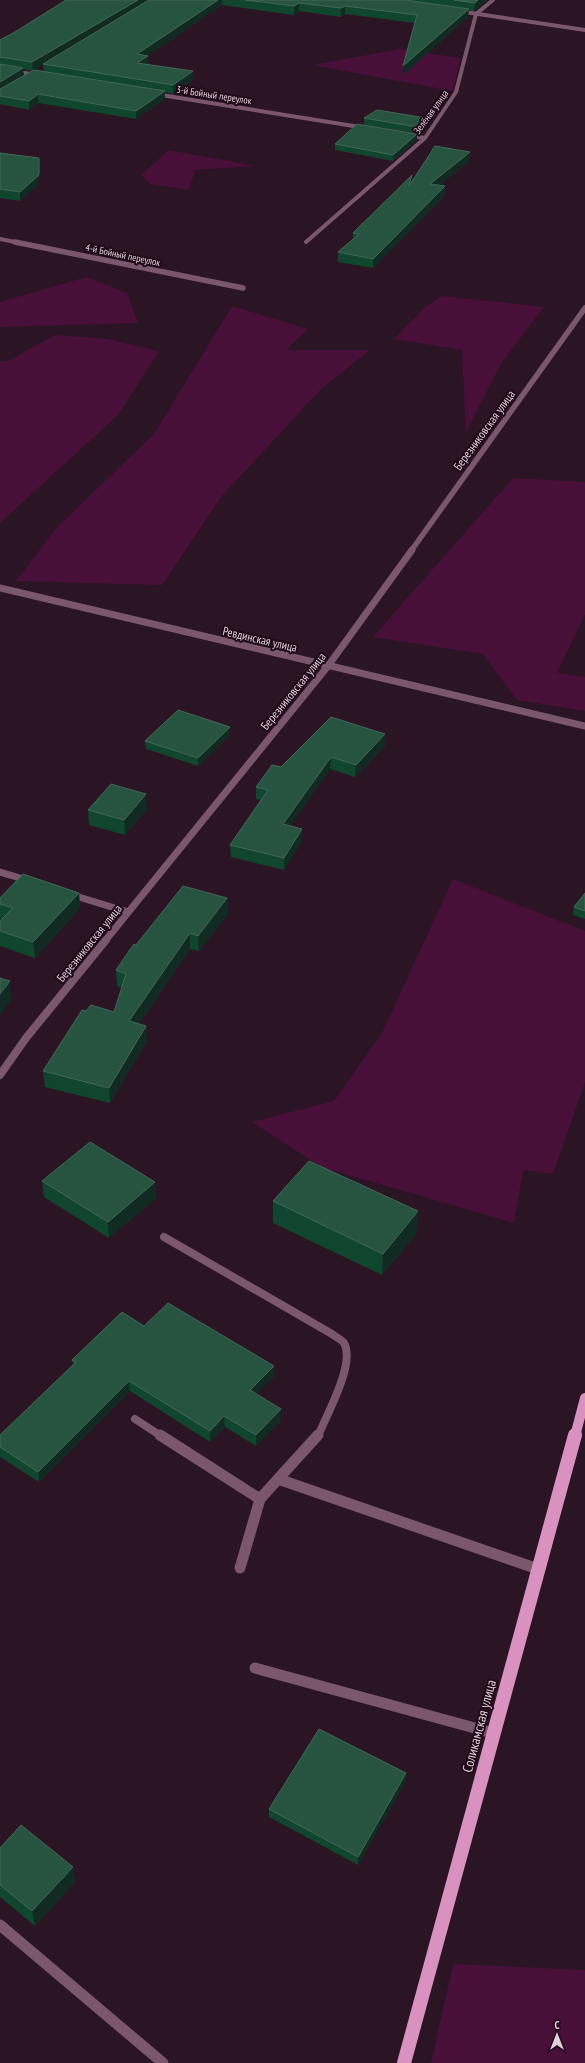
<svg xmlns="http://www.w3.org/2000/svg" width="585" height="2063" font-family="'PT Sans Narrow',sans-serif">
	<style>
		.green { fill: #481038 }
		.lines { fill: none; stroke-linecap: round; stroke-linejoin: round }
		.lane-far1 { stroke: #7a576d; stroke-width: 8 }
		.lane { stroke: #7a576d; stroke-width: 11 }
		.street-far3 { stroke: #7a576d; stroke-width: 4 }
		.street-far2 { stroke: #7a576d; stroke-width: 5.5 }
		.street-far1 { stroke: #7a576d; stroke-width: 7 }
		.street { stroke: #7a576d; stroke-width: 8 }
		.primary-far1 { stroke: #d992c0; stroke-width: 10 }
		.primary { stroke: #d992c0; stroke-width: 14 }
		.wall { fill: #10452e; fill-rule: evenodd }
		.shaded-wall { fill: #112b22 }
		.building { fill: #265440; stroke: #436758 }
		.labels { text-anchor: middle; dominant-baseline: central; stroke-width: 4; stroke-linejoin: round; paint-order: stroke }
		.far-street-label { font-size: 10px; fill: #dfcfd9; stroke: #210a1a }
		.street-label { font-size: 12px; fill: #dfcfd9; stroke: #210a1a }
		.near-street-label { font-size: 14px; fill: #dfcfd9; stroke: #210a1a }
	</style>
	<rect width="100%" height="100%" fill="#2b1423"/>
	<path class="green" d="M400 49 460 58 453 91 312 65Z
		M169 150 255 166 195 170 189 190 151 184 141 175Z
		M86 277 127 293 138 323 0 327V302Z
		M441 296 544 307 502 362 466 432 462 350 394 339 423 309Z
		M232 306 308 329 286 350H370L321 389 221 497 162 585 16 581 58 526 154 434Z
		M55 335 108 339 159 351 119 414 0 523V361H8Z
		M513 478 585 482V614L557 673 585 677V711L517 700 483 654 373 637Z
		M453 879 585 931V1082L553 1174 523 1170 514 1223 321 1167 252 1122 334 1101 382 1033Z
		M453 1964 585 1970V2063H431Z"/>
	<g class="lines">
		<path class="lane-far1" d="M164 1237 332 1334C336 1337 342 1340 344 1343 356 1363 326 1416 318 1436
			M135 1419 161 1436"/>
		<path class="lane" d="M160 1435 260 1499
			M318 1435 278 1479 538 1569
			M240 1568 260 1499 278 1479
			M255 1668 493 1733
			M0 1925 163 2063"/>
		<path class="street-far3" d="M458 11 585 30
			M0 69 37 75
			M155 94 366 128
			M407 135 425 138
			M0 239 20 243
			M306 242 425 138 456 92 476 14 493 0"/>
		<path class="street-far2" d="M15 242 243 288
			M411 551 585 308"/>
		<path class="street-far1" d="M0 588 585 726
			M0 872 30 881
			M69 894 128 912
			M105 941 328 666 412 550"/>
		<path class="street" d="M0 1075 26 1038 106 940"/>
		<path class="primary-far1" d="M575 1436 585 1398"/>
		<path class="primary" d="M404 2063 575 1435"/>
	</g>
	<path class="wall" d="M66 0H487L474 11 469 10 468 17 403 75 415 23 345 14 341 17 299 11 294 15 222 5 147 56H148V65L193 80 173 94 165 92V99L136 119 38 103 29 110 0 104V40L15 32ZM42 65H43L44 71 35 70ZM23 69 32 71 24 75Z
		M364 118H426L425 124 423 134 364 125Z
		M417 134V140L393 161 335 150V144Z
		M0 153 39 158V184L20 201 0 198Z
		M469 161 439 185 445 186 444 196 373 268 338 262V252L353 239V233L411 182Z
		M230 727V735L198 766 146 749 145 741Z
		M385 734V746L355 777 330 769 290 826 302 829V841L284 870 231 857 230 845 261 800 256 799V787L281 767Z
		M147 809 125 835 89 825 88 810Z
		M79 893 80 908 35 958 0 946V921L2 919H0V898Z
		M585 893V919L573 915 574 907Z
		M227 898 228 914 199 951 190 949 139 1024 147 1041 110 1103 45 1087 43 1071 86 1011 114 1012 122 988 117 986 116 970 136 945Z
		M42 1181 155 1182 156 1198 109 1238 44 1197Z
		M273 1201 417 1233 382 1275 273 1223Z
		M144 1326 274 1366V1376L256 1394 281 1409V1420L256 1446 225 1427 210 1442 130 1391 39 1482 0 1457V1435L73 1365 72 1360Z
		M406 1773V1781L358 1865 269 1817V1809Z
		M0 1848 73 1867 75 1882 35 1926 0 1897Z"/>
	<path class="shaded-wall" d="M138 0H152L43 64V65L33 71 32 62Z
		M218 0H222V5L137 63V54Z
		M478 0H487L474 11 475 3Z
		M299 3V11L294 15V6Z
		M345 6V14L341 17V8Z
		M469 9 468 17 403 75V66Z
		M148 56 149 65 138 72 137 63Z
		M23 68 24 76 0 91V82Z
		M193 71V80L173 94V85Z
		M165 91V99L136 119V111Z
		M38 94V103L29 110V101Z
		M426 118 425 124 423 134V128Z
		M417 134V140L393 161V155Z
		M470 152 469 161 429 193 430 184Z
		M39 158V184L20 201V192Z
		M445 186 444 196 373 268V259Z
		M230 727V735L198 766V758Z
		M385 734V746L355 777 356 765Z
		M331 757 330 769 283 836V824Z
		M146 794 147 809 125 835 124 820Z
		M302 829V841L284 870V858Z
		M79 893 80 908 35 958 33 942Z
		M227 898 228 914 199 951 198 936Z
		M190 933V949L130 1037 129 1021Z
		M10 981 12 999 0 1015V994Z
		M146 1026 147 1041 110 1103 109 1088Z
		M155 1182 156 1198 109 1238 108 1222Z
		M418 1211 417 1233 382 1275 383 1254Z
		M274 1366V1376L250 1401V1390Z
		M129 1381 130 1391 39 1482 38 1472Z
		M281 1409V1420L256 1446V1435Z
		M224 1416 225 1427 210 1442V1431Z
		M406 1773V1781L358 1865V1857Z
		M73 1867 75 1882 35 1926 32 1911Z"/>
	<path class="building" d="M66 0H138L32 62 0 57V40L15 32Z
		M149 0H218L137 54 148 56 137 63 193 71 173 85 43 64Z
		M245 0H405L469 9 403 66 417 15 345 6 341 8 299 3 294 6Z
		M454 0H478L475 3Z
		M0 64 23 68 0 82Z
		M34 70 165 91 136 111 38 94 29 101 0 96V89Z
		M377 110 426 118 423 128 364 118Z
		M357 124 417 134 393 155 335 144Z
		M435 146 470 152 430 184 445 186 373 259 338 252 359 234 353 233 412 175 409 186Z
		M0 153 39 158V175L20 192 0 189Z
		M178 710 230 727 198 758 145 741Z
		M331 717 385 734 356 765 331 757 283 824 302 829 284 858 230 845 268 790 256 787 272 765 281 767Z
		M111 784 146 794 124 820 88 810Z
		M23 874 79 893 33 942 0 931V921L13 908 0 904V898Z
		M183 886 227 898 198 936 190 933 129 1021 146 1026 109 1088 43 1071 82 1010 86 1011 91 1005 114 1012 126 974 116 970 134 944 136 945Z
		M585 893V911L574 907Z
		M0 978 10 981 0 994Z
		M90 1142 155 1182 108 1222 42 1181Z
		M309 1161 418 1211 383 1254 273 1201Z
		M168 1303 274 1366 250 1390 281 1409 256 1435 224 1416 210 1431 129 1381 38 1472 0 1447V1435L76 1362 72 1360 122 1312 144 1326Z
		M319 1729 406 1773 358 1857 269 1809Z
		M21 1825 73 1867 32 1911 0 1885V1848Z"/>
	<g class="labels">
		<g class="far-street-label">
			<text transform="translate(214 95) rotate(9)">3-й Бойный переулок</text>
			<text transform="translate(431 112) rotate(-54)">Зелёная улица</text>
			<text transform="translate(123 255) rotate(12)">4-й Бойный переулок</text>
		</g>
		<g class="street-label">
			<text transform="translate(484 430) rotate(-54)">Березниковская улица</text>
			<text transform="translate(260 639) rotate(13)">Ревдинская улица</text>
			<text transform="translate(293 691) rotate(-51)">Березниковская улица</text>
			<text transform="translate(89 943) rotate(-51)">Березниковская улица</text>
		</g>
		<g class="near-street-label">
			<text transform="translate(479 1726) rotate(-75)">Соликамская улица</text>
		</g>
	</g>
	<g transform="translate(557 2035)" stroke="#210a1a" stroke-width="3" paint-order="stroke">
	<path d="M0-3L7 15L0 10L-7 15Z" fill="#dfcfd9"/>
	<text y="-6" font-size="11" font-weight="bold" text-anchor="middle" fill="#dfcfd9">С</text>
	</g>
</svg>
